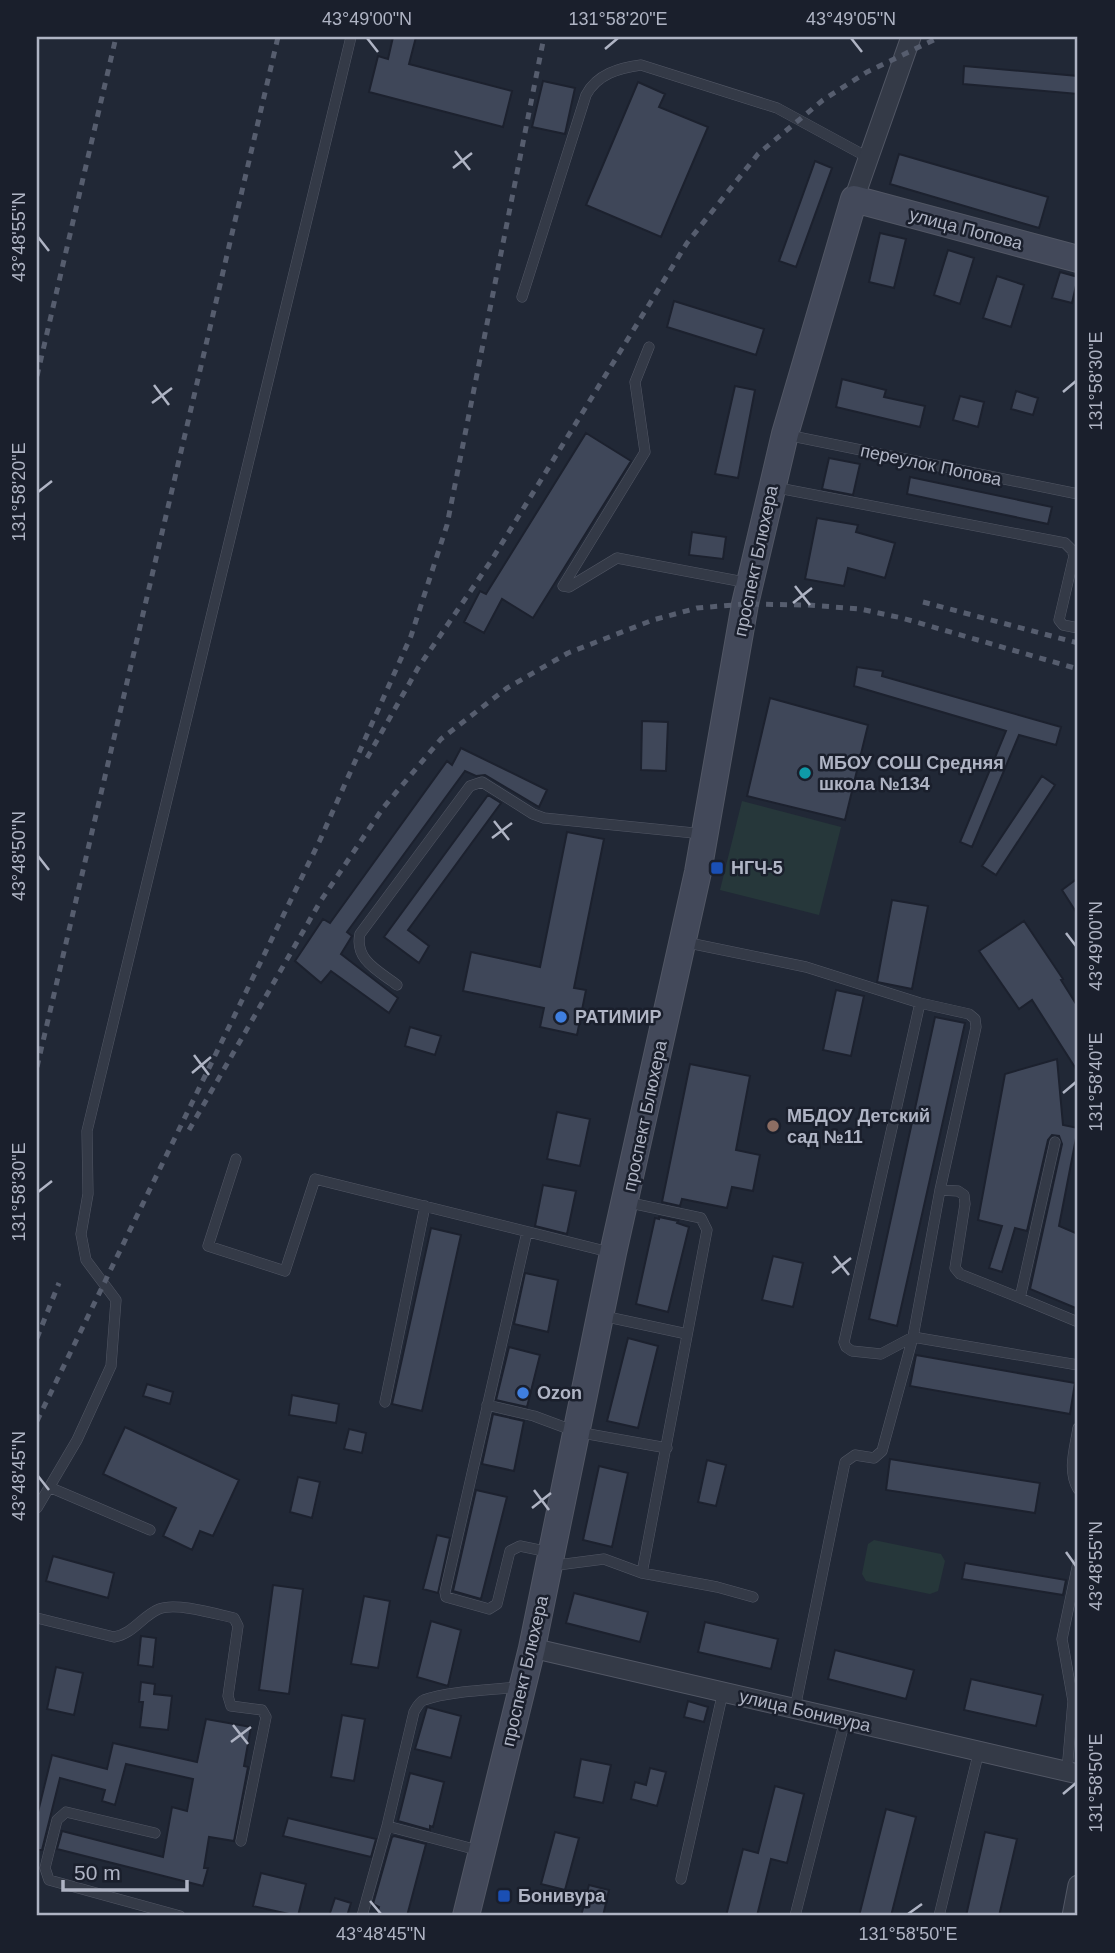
<svg xmlns="http://www.w3.org/2000/svg" width="1115" height="1953" font-family="Helvetica,sans-serif">
	<style>
		.green { fill: #26373a }
		.building { fill: #3f4759; stroke: #1c212e; stroke-width: 2 }
		.lines { fill: none; stroke-linecap: round; stroke-linejoin: round }
		.lane-casing { stroke: #525765; stroke-width: 11 }
		.street-casing { stroke: #525765; stroke-width: 21 }
		.secondary-casing { stroke: #525765; stroke-width: 28 }
		.lane { stroke: #343a47; stroke-width: 10 }
		.street { stroke: #343a47; stroke-width: 19 }
		.secondary { stroke: #43495a; stroke-width: 26 }
		.rail { stroke: #565d6e; stroke-width: 5; stroke-dasharray: 7 7; stroke-linecap: butt }
		.ticks { fill: none; stroke: #afb4c4; stroke-width: 2.5 }
		.culture-dot { fill: #0f9aa8; stroke: #1a1f2c; stroke-width: 2.5 }
		.transit-dot { fill: #1a4fb4; stroke: #1a1f2c; stroke-width: 2.5 }
		.shop-dot { fill: #3f7fe0; stroke: #1a1f2c; stroke-width: 2.5 }
		.education-dot { fill: #8d6e63; stroke: #1a1f2c; stroke-width: 2.5 }
		.labels { text-anchor: middle; dominant-baseline: central; stroke-width: 5; stroke-linejoin: round; paint-order: stroke }
		.street-label { font-size: 18px; fill: #afb4c4; stroke: #1a1f2c }
		.poi-label { font-size: 18px; font-weight: bold; fill: #afb4c4; stroke: #1a1f2c; text-anchor: start }
		.neatline { fill: none; stroke: #afb4c4; stroke-width: 2.5 }
		.ticks-label { font-size: 18px; text-anchor: middle; fill: #afb4c4 }
	</style>
	<rect width="100%" height="100%" fill="#212836"/>
	<path class="green" d="M742 801 841 827 819 915 720 890Z
		M874 1540 941 1554 945 1561 938 1591 930 1594 866 1581 862 1574 868 1544Z"/>
	<path class="building" d="M393 37H416L409 64 512 91 503 127 369 92 378 56 388 59Z
		M964 66 1078 76V94L963 84Z
		M543 81 575 88 565 134 532 127Z
		M638 82 665 94 659 107 708 127 661 237 586 205Z
		M899 154 1048 197 1039 228 890 184Z
		M815 161 832 168 796 267 779 261Z
		M880 233 906 239 894 288 869 282Z
		M948 250 974 258 960 304 934 295Z
		M1060 272 1078 277 1072 303 1052 298Z
		M997 276 1024 285 1011 327 983 318Z
		M674 301 764 329 756 355 667 327Z
		M842 379 886 390 884 397 925 406 920 427 836 407Z
		M735 386 755 390 738 478 715 474Z
		M1016 391 1038 398 1033 415 1011 409Z
		M960 396 984 402 978 427 953 420Z
		M586 433 631 461 533 618 502 599 484 633 464 622 480 591 486 594Z
		M829 458 860 464 853 495 822 489Z
		M910 477 1052 507 1048 524 907 494Z
		M817 518 858 525 856 532 895 543 885 578 848 568 844 586 805 579Z
		M692 532 726 537 723 559 689 555Z
		M857 667 883 671 882 676 1061 727 1056 745 1019 735 972 847 960 842 1006 731 854 686Z
		M770 698 868 725 845 820 747 796Z
		M642 721 668 722 666 771 641 770Z
		M461 748 547 790 539 807 485 775 476 776 465 771 347 932 352 936 341 954 398 998 389 1013 331 971 321 983 295 961 323 919 330 923 447 761 452 765Z
		M1042 776 1055 785 996 875 982 866Z
		M488 795 501 803 408 930 429 946 419 963 384 937Z
		M567 832 604 839 574 988 586 990 577 1035 540 1027 544 1008 463 991 471 952 540 967Z
		M1078 878V915L1062 890Z
		M892 900 928 906 912 989 877 982Z
		M1024 921 1063 979 1061 980 1078 1007V1072L1032 1000 1019 1009 979 951Z
		M836 990 864 996 851 1056 823 1050Z
		M935 1017 965 1023 897 1326 869 1319Z
		M410 1027 441 1036 435 1055 405 1046Z
		M1057 1059 1063 1125 1078 1128 1059 1226 1078 1234V1309L1030 1289 1062 1144 1059 1136 1052 1135 1048 1140 1027 1231 1015 1228 1002 1272 989 1268 1002 1226 978 1220 1005 1074Z
		M690 1064 750 1076 736 1150 760 1155 753 1191 732 1187 727 1208 682 1199 680 1206 662 1202Z
		M557 1112 590 1119 580 1166 547 1159Z
		M543 1185 576 1191 567 1234 535 1226Z
		M659 1217 678 1221 677 1223 689 1227 668 1312 636 1304 655 1218 659 1219Z
		M431 1228 461 1235 422 1411 392 1404Z
		M773 1256 803 1263 793 1307 762 1300Z
		M525 1273 558 1280 548 1332 514 1324Z
		M628 1338 658 1346 638 1428 607 1421Z
		M509 1347 540 1355 527 1407 496 1400Z
		M916 1355 1075 1383 1070 1414 910 1386Z
		M147 1384 173 1392 170 1404 143 1396Z
		M292 1395 339 1404 336 1423 289 1415Z
		M493 1414 524 1421 514 1471 482 1464Z
		M125 1427 239 1480 213 1536 200 1531 192 1550 163 1536 176 1508 103 1474Z
		M349 1429 366 1433 362 1453 344 1449Z
		M890 1459 1040 1483 1035 1513 886 1490Z
		M707 1460 726 1465 716 1506 698 1502Z
		M599 1466 628 1473 612 1547 583 1540Z
		M298 1477 320 1482 312 1518 290 1512Z
		M476 1490 507 1497 481 1599 453 1591Z
		M437 1535 450 1538 438 1593 423 1589Z
		M53 1556 114 1573 108 1598 46 1581Z
		M965 1563 1066 1580 1063 1595 962 1579Z
		M273 1585 303 1589 289 1694 259 1690Z
		M574 1593 648 1612 640 1642 566 1623Z
		M364 1596 390 1601 378 1668 351 1664Z
		M431 1621 461 1630 448 1686 417 1677Z
		M705 1622 778 1639 771 1669 698 1652Z
		M141 1636 156 1638 153 1667 138 1665Z
		M835 1650 914 1670 906 1699 828 1679Z
		M56 1667 83 1673 74 1715 47 1709Z
		M971 1679 1043 1695 1036 1726 964 1710Z
		M141 1682 155 1684 154 1694 172 1696 168 1730 140 1727 143 1702H139Z
		M688 1701 708 1707 704 1722 684 1717Z
		M427 1707 461 1716 451 1758 415 1749Z
		M342 1715 365 1719 354 1781 331 1777Z
		M206 1719 251 1727 244 1766 248 1767 234 1841 209 1837 204 1868H208L203 1886 57 1849 62 1831 163 1857 172 1807 187 1811 193 1779 126 1764 115 1805 102 1801 105 1790 60 1778 42 1850H37V1816L52 1755 107 1769 113 1743 197 1762Z
		M581 1759 611 1765 603 1803 574 1797Z
		M650 1768 666 1772 657 1806 631 1799 635 1782 646 1785Z
		M410 1773 444 1782 433 1827 430 1826V1830L398 1821Z
		M775 1786 804 1794 787 1863 771 1859 757 1916H726L743 1849 758 1853Z
		M886 1809 916 1817 891 1916H859Z
		M288 1818 376 1839 371 1857 283 1836Z
		M555 1832 579 1838 565 1890 541 1884Z
		M985 1832 1017 1839 999 1916H966Z
		M394 1836 426 1844 407 1916H376L379 1907 373 1904 392 1837Z
		M261 1873 306 1884 298 1916 253 1906Z
		M589 1885 609 1890 603 1916H581Z
		M335 1898 351 1903 347 1916H329Z"/>
	<g class="lines">
		<defs>
			<path id="lane" d="M522 297 586 95C597 74 619 68 641 65L777 108 869 158
				M649 347 635 382 645 452 563 586 569 587 617 558 749 583
				M787 435 1078 494
				M773 487 1065 543 1072 550 1074 556 1059 620 1063 625 1078 628
				M684 942 806 967 920 1003 969 1014 975 1019 976 1027 940 1190 913 1337 882 1451 874 1458 855 1455 845 1462 795 1708
				M397 985C379 971 354 960 360 934L470 786 482 782 533 814 544 818 704 834
				M920 1003 844 1342 846 1347 852 1351 881 1354 913 1337 1078 1365
				M1055 1142 1020 1298 1078 1322
				M236 1159 208 1246 285 1271 315 1179 613 1253
				M940 1190 958 1191 964 1195 965 1204 955 1268 960 1274 1020 1298
				M626 1202 701 1218 707 1230 642 1573
				M527 1232 445 1592 446 1597 489 1609 497 1604 510 1551 520 1546 549 1552
				M603 1316 687 1334
				M385 1402 425 1206
				M487 1405 534 1416 577 1432 667 1448
				M1078 1428C1075 1448 1067 1470 1078 1489
				M49 1487 150 1530
				M37 1508 77 1440 111 1366 116 1300 86 1260 81 1234 88 1194 87 1131 351 37
				M550 1566 604 1559 642 1573 717 1587 753 1597
				M37 1618 114 1637C133 1634 142 1616 159 1609 176 1602 216 1614 234 1618L238 1626 228 1696 231 1706 262 1710 266 1717 241 1841
				M1067 1771 1073 1701 1062 1639 1078 1563
				M387 1826 481 1851
				M155 1833 66 1812 57 1820 45 1868 49 1880 180 1916
				M681 1879 723 1692
				M362 1916 387 1826 414 1712C417 1707 419 1702 424 1700 449 1691 491 1690 519 1687
				M795 1916 845 1720
				M939 1916 979 1751"/>
			<path id="street" d="M854 199 911 37
				M532 1648 1078 1774
				M1072 1916 1078 1885"/>
			<path id="secondary" d="M466 1916 532 1648 613 1253 698 872 745 604 785 434 854 199 1078 259"/>
		</defs>
		<use href="#lane" class="lane-casing"/>
		<use href="#street" class="street-casing"/>
		<use href="#secondary" class="secondary-casing"/>
		<use href="#lane" class="lane"/>
		<use href="#street" class="street"/>
		<use href="#secondary" class="secondary"/>
		<path class="rail" d="M37 376 116 37
			M923 602 1078 643
			M367 758 418 668 491 561 687 243 758 154 823 100 867 72 940 37
			M37 1067 278 37
			M189 1130 320 902 383 808 441 739 507 688 568 653 653 620 697 608 745 604 808 605 860 609 902 618 1078 669
			M37 1338 59 1283
			M37 1421 320 840 411 636 447 525 544 37"/>
	</g>
	<path class="ticks" d="M367 38 378 52M851 38 862 52M605 49 618 38M455 151 470 170M453 168 472 153M38 237 49 251M154 385 169 405M1063 392 1076 381M152 403 172 388M38 492 52 481M795 586 810 605M793 603 812 588M494 821 509 840M492 838 512 823M38 856 49 870M1066 933 1076 946M194 1055 209 1075M192 1073 211 1057M1063 1093 1076 1082M38 1192 52 1181M834 1256 849 1275M832 1273 851 1258M38 1476 49 1490M534 1490 549 1510M532 1508 551 1493M1066 1552 1076 1566M233 1725 248 1744M231 1742 251 1727M1063 1794 1076 1783M370 1901 381 1914M908 1914 922 1904"/>
	<circle class="culture-dot" cx="805" cy="773" r="7"/>
	<g class="transit-dot">
		<rect x="710" y="861" width="14" height="14" rx="3.5"/>
		<rect x="497" y="1889" width="14" height="14" rx="3.5"/>
	</g>
	<g class="shop-dot">
		<circle cx="561" cy="1017" r="7"/>
		<circle cx="523" cy="1393" r="7"/>
	</g>
	<circle class="education-dot" cx="773" cy="1126" r="7"/>
	<g class="labels">
		<g class="street-label">
			<text transform="translate(966 229) rotate(15)">улица Попова</text>
			<text transform="translate(931 465) rotate(12)">переулок Попова</text>
			<text transform="translate(756 561) rotate(-78)">проспект Блюхера</text>
			<text transform="translate(645 1116) rotate(-78)">проспект Блюхера</text>
			<text transform="translate(525 1671) rotate(-77)">проспект Блюхера</text>
			<text transform="translate(805 1711) rotate(13)">улица Бонивура</text>
		</g>
		<g class="poi-label">
			<text x="819" y="763">МБОУ СОШ Средняя<tspan x="819" dy="21">школа №134</tspan></text>
			<text x="731" y="868">НГЧ-5</text>
			<text x="575" y="1017">РАТИМИР</text>
			<text x="787" y="1116">МБДОУ Детский<tspan x="787" dy="21">сад №11</tspan></text>
			<text x="537" y="1393">Ozon</text>
			<text x="518" y="1896">Бонивура</text>
		</g>
	</g>
	<rect width="1115" height="1953" fill="none" stroke="#1a1f2c" stroke-width="77"/>
	<path d="M63 1880v10h124v-10" fill="none" stroke="#afb4c4" stroke-width="3.5"/>
	<text x="74" y="1880" font-size="21" fill="#afb4c4" stroke="#1a1f2c" stroke-width="5" paint-order="stroke">50 m</text>
	<rect x="38" y="38" width="1038" height="1876" class="neatline"/>
	<g class="ticks-label">
		<text x="367" y="25">43°49'00"N</text>
		<text x="618" y="25">131°58'20"E</text>
		<text x="851" y="25">43°49'05"N</text>
		<text transform="translate(19 237) rotate(-90)" y="6">43°48'55"N</text>
		<text transform="translate(1096 381) rotate(-90)" y="6">131°58'30"E</text>
		<text transform="translate(19 492) rotate(-90)" y="6">131°58'20"E</text>
		<text transform="translate(19 856) rotate(-90)" y="6">43°48'50"N</text>
		<text transform="translate(1096 946) rotate(-90)" y="6">43°49'00"N</text>
		<text transform="translate(1096 1082) rotate(-90)" y="6">131°58'40"E</text>
		<text transform="translate(19 1192) rotate(-90)" y="6">131°58'30"E</text>
		<text transform="translate(19 1476) rotate(-90)" y="6">43°48'45"N</text>
		<text transform="translate(1096 1566) rotate(-90)" y="6">43°48'55"N</text>
		<text transform="translate(1096 1783) rotate(-90)" y="6">131°58'50"E</text>
		<text x="381" y="1940">43°48'45"N</text>
		<text x="908" y="1940">131°58'50"E</text>
	</g>
</svg>
